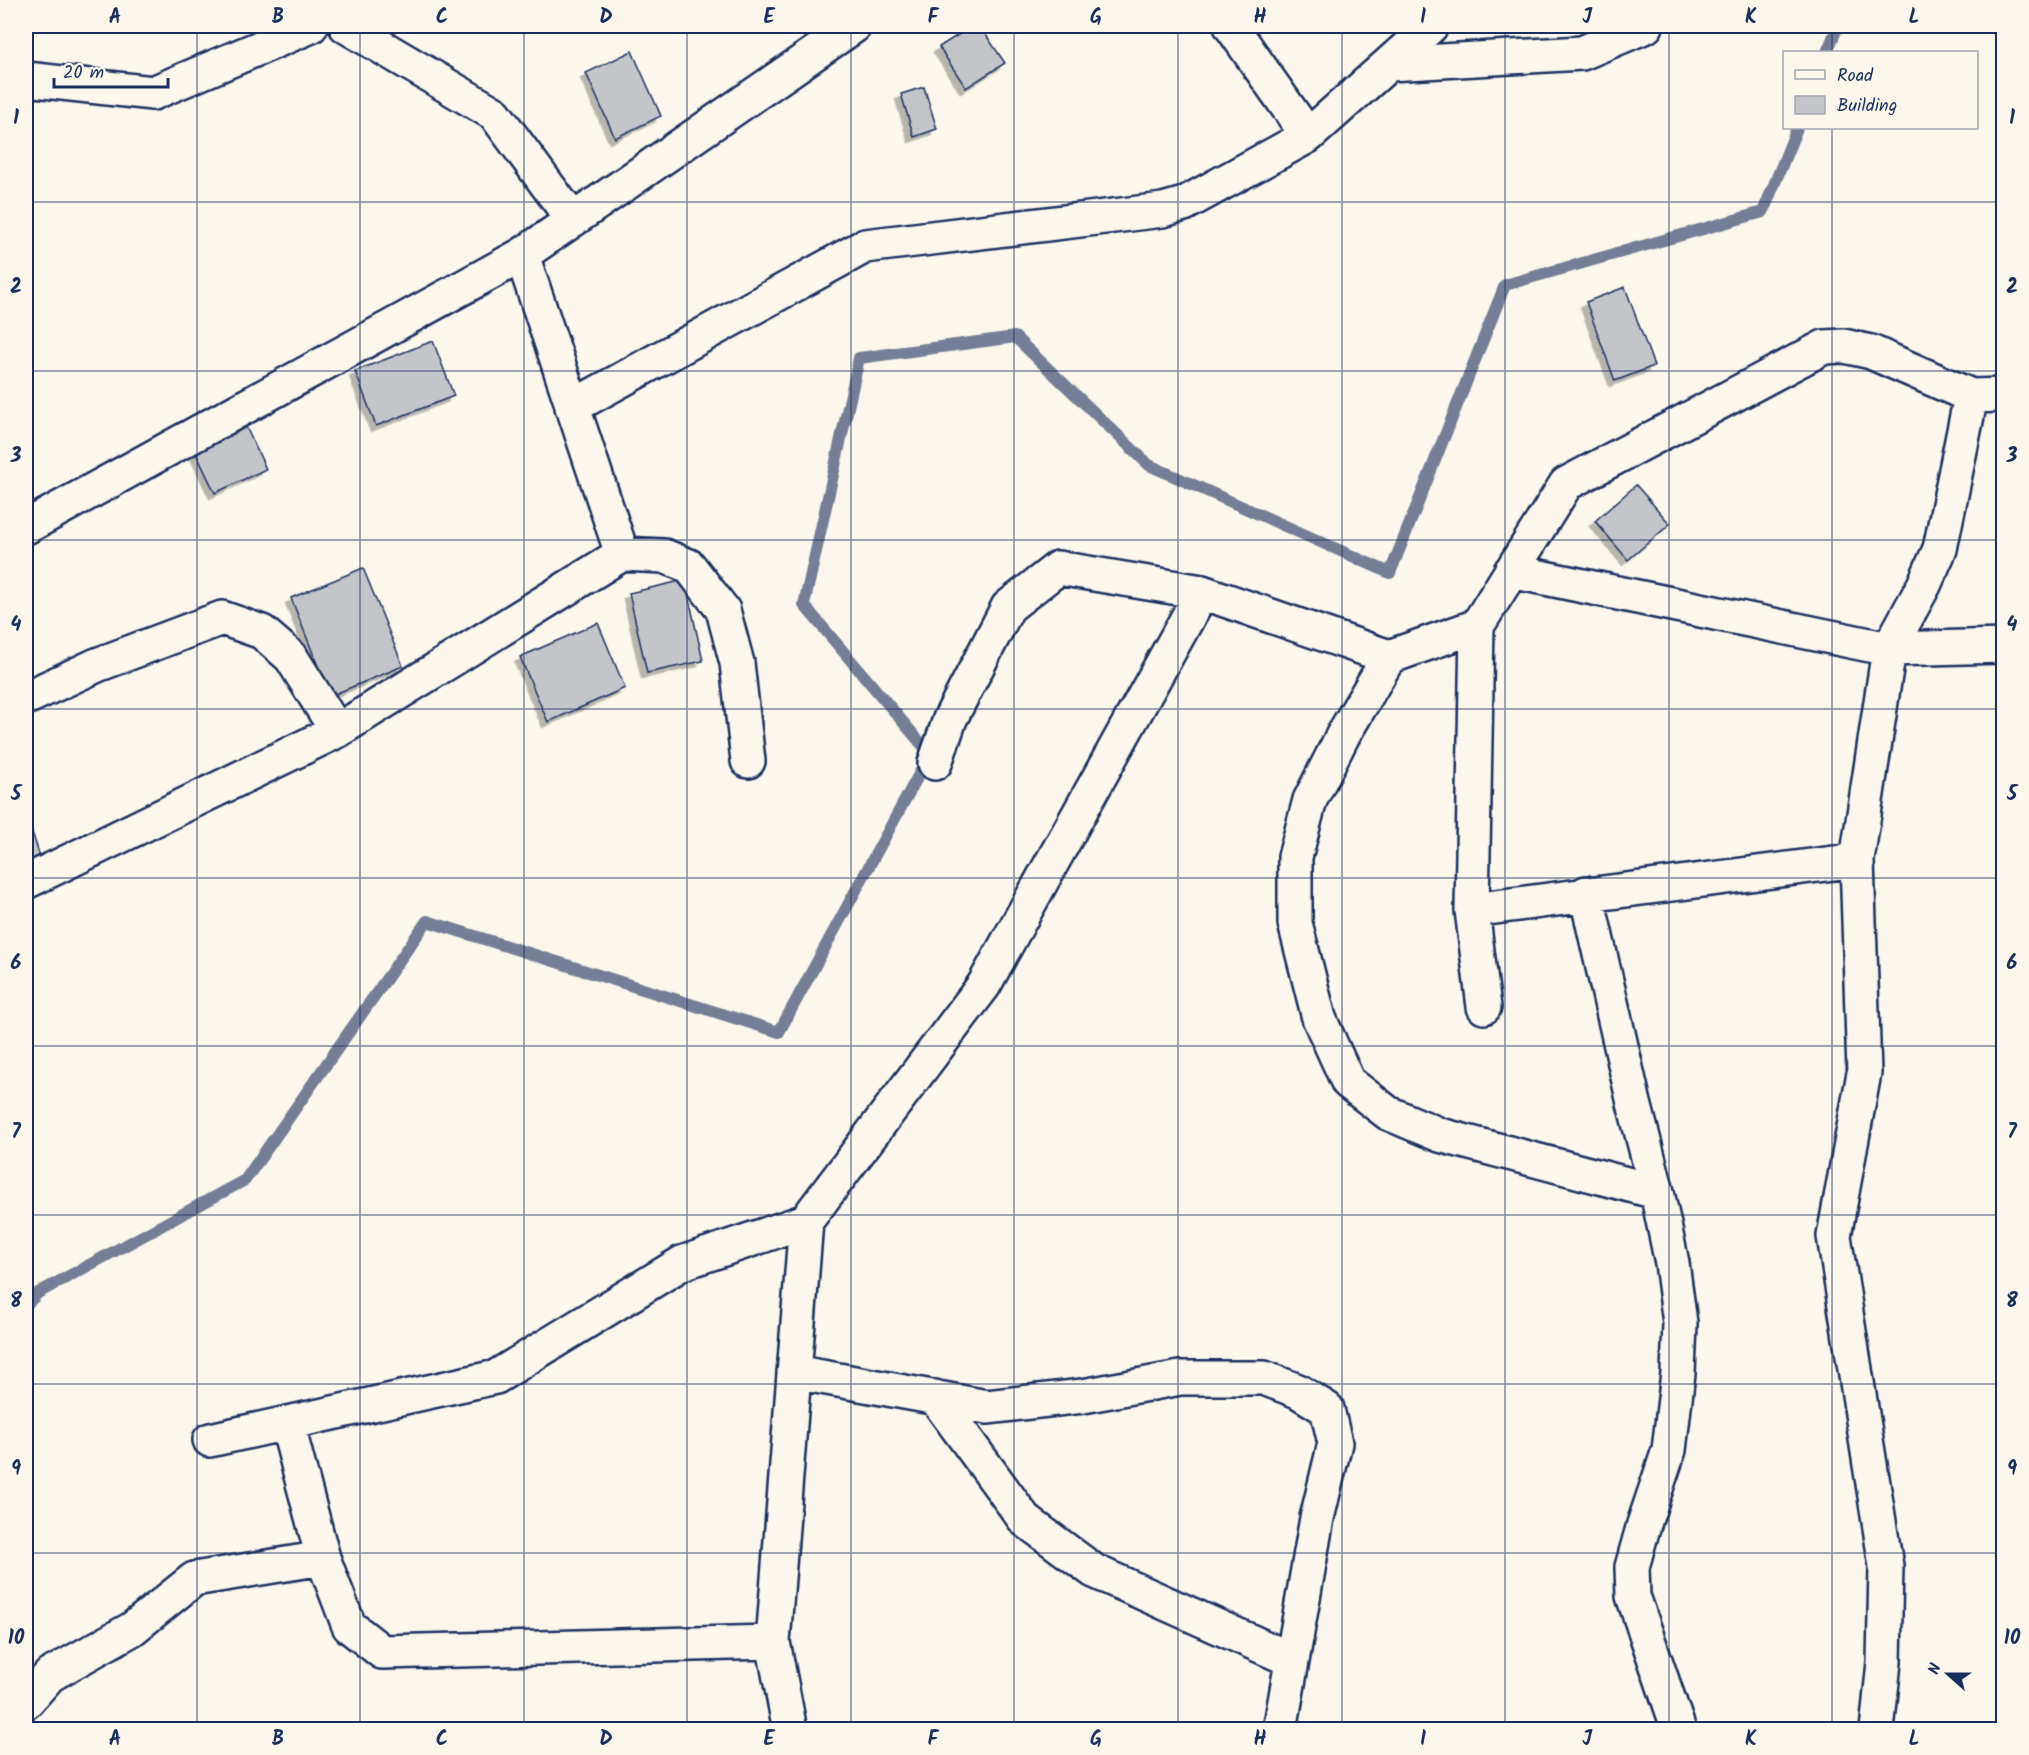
<svg xmlns="http://www.w3.org/2000/svg" width="2029" height="1755" font-family="Kalam,sans-serif">
	<style>
		.lines { fill: none; stroke-linecap: round; stroke-linejoin: round }
		.stream { stroke: #747e96; stroke-width: 12 }
		.building { fill: #c3c5c9; stroke: #1b2f5e; stroke-width: 1.5; filter: url(#shadow) }
		.minor-casing { stroke: #1b2f5e; stroke-width: 38 }
		.minor { stroke: #fbf7ec; stroke-width: 33 }
		.grid { fill: none; stroke: #1b2f5e; stroke-width: 1.5; stroke-opacity: 0.55 }
		.neatline { fill: none; stroke: #1b2f5e; stroke-width: 2 }
		.grid-label { font-size: 20px; text-anchor: middle; font-weight: bold; fill: #1b2f5e }
	</style>
	<defs>
		<filter id="shadow"><feDropShadow dx="-5.5" dy="5.5" stdDeviation="0" flood-color="#0004"/></filter>
	</defs>
	<rect width="100%" height="100%" fill="#fbf7ec"/>
	<filter id="ink" filterUnits="userSpaceOnUse"><feTurbulence type="fractalNoise" baseFrequency=".0167" numOctaves="2"/><feDisplacementMap in="SourceGraphic" scale="12" xChannelSelector="R" yChannelSelector="G"/><feConvolveMatrix kernelMatrix="1 2 1 2 8 2 1 2 1" color-interpolation-filters="sRGB"/></filter>
	<g filter="url(#ink)">
		<g class="lines">
			<path class="stream" d="M1827 52 1838 26
				M26 1305 38 1293 245 1180 427 921 779 1032 930 754 804 605 859 358 1015 337 1149 465 1390 573 1505 285 1763 212 1797 128"/>
		</g>
		<path class="building" d="M972 26H980L1005 63 966 88 939 47Z
			M632 51 661 116 615 138 586 73Z
			M924 87 937 129 914 137 901 94Z
			M1625 287 1654 366 1615 381 1586 302Z
			M433 341 454 396 376 426 355 371Z
			M246 427 266 469 215 493 195 451Z
			M1636 485 1670 524 1628 560 1595 521Z
			M363 568 403 666 330 696 291 598Z
			M685 580 703 661 647 673 629 593Z
			M598 623 625 688 548 722 520 657Z
			M26 813 41 860 26 865Z"/>
		<g class="lines">
			<defs>
				<path id="minor" d="M346 26 495 114 573 220
					M1231 26 1308 136
					M1389 64 1582 53 1646 26
					M26 79 153 93 311 26
					M522 255 622 554
					M572 407 865 246 1163 210 1184 204 1308 136 1431 26
					M26 527 522 255 854 26
					M1511 571 1889 649 2004 646
					M1389 657 1343 735 1310 800 1295 857V923L1319 1018 1348 1082 1388 1113 1440 1135 1657 1192
					M26 698 97 665 222 618 262 632 291 657 337 731
					M935 763 950 719 1008 607 1058 568 1202 592 1389 657 1477 626
					M26 882 337 731 622 554 664 556 689 566 723 610 737 663 748 761
					M1586 893 1634 1103 1657 1192 1672 1263 1680 1323 1678 1373 1669 1450 1644 1524 1632 1567 1633 1596 1679 1730
					M1472 910 1857 860
					M1484 1007 1472 910 1477 626 1566 484 1824 347 1844 346 1871 352 1971 396
					M794 1372 987 1407 1083 1396 1180 1378H1264L1298 1391 1327 1409 1335 1443 1317 1518 1280 1730
					M935 1397 1025 1520 1094 1571 1292 1660
					M287 1423 323 1558 349 1626 382 1652 773 1642
					M210 1440 496 1377 682 1263 806 1221
					M26 1702 50 1675 132 1629 194 1579 323 1558
					M790 1730 773 1642 806 1221 984 985 1202 592
					M1877 1730 1884 1662 1886 1566 1834 1236 1864 1073 1857 860 1889 649 1924 585 1940 549 1971 396 2004 395"/>
			</defs>
			<use href="#minor" class="minor-casing"/>
			<use href="#minor" class="minor"/>
		</g>
	</g>
	<path class="grid" d="M197 26V1730M360 26V1730M524 26V1730M687 26V1730M851 26V1730M1014 26V1730M1178 26V1730M1342 26V1730M1505 26V1730M1669 26V1730M1832 26V52M1832 128V1730M26 202H2004M26 371H2004M26 540H2004M26 709H2004M26 878H2004M26 1046H2004M26 1215H2004M26 1384H2004M26 1553H2004"/>
	<rect width="2029" height="1755" fill="none" stroke="#fbf7ec" stroke-width="66"/>
	<rect x="1783" y="51" width="195" height="78" fill="#fbf7ec" stroke="#a1a7b3" stroke-width="1.5"/>
	<rect x="1795" y="70" width="30" height="9" fill="#fbf7ec" stroke="#a1a7b3" stroke-width="1.5"/>
	<text x="1837" y="81" font-size="18" fill="#1b2f5e">Road</text>
	<rect x="1795" y="96" width="30" height="18" fill="#c3c5c9" stroke="#a1a7b3" stroke-width="1.5"/>
	<text x="1837" y="111" font-size="18" fill="#1b2f5e">Building</text>
	<g transform="translate(1948 1674) rotate(291)" stroke="#fbf7ec" stroke-width="4.5" paint-order="stroke">
	<path d="M0-4.5L10 22L0 15L-10 22Z" fill="#1b2f5e"/>
	<text y="-9" font-size="16" font-weight="bold" text-anchor="middle" fill="#1b2f5e">N</text>
	</g>
	<path d="M54 78v9h114v-9" fill="none" stroke="#1b2f5e" stroke-width="3"/>
	<text x="63" y="78" font-size="18" fill="#1b2f5e" stroke="#fbf7ec" stroke-width="4.5" paint-order="stroke">20 m</text>
	<rect x="33" y="33" width="1963" height="1689" class="neatline"/>
	<g class="grid-label">
		<text x="115" y="23">A</text>
		<text x="278" y="23">B</text>
		<text x="442" y="23">C</text>
		<text x="606" y="23">D</text>
		<text x="769" y="23">E</text>
		<text x="933" y="23">F</text>
		<text x="1096" y="23">G</text>
		<text x="1260" y="23">H</text>
		<text x="1423" y="23">I</text>
		<text x="1587" y="23">J</text>
		<text x="1751" y="23">K</text>
		<text x="1914" y="23">L</text>
		<text x="16" y="124">1</text>
		<text x="2012" y="124">1</text>
		<text x="16" y="293">2</text>
		<text x="2012" y="293">2</text>
		<text x="16" y="462">3</text>
		<text x="2012" y="462">3</text>
		<text x="16" y="631">4</text>
		<text x="2012" y="631">4</text>
		<text x="16" y="800">5</text>
		<text x="2012" y="800">5</text>
		<text x="16" y="969">6</text>
		<text x="2012" y="969">6</text>
		<text x="16" y="1138">7</text>
		<text x="2012" y="1138">7</text>
		<text x="16" y="1307">8</text>
		<text x="2012" y="1307">8</text>
		<text x="16" y="1475">9</text>
		<text x="2012" y="1475">9</text>
		<text x="16" y="1644">10</text>
		<text x="2012" y="1644">10</text>
		<text x="115" y="1745">A</text>
		<text x="278" y="1745">B</text>
		<text x="442" y="1745">C</text>
		<text x="606" y="1745">D</text>
		<text x="769" y="1745">E</text>
		<text x="933" y="1745">F</text>
		<text x="1096" y="1745">G</text>
		<text x="1260" y="1745">H</text>
		<text x="1423" y="1745">I</text>
		<text x="1587" y="1745">J</text>
		<text x="1751" y="1745">K</text>
		<text x="1914" y="1745">L</text>
	</g>
</svg>
